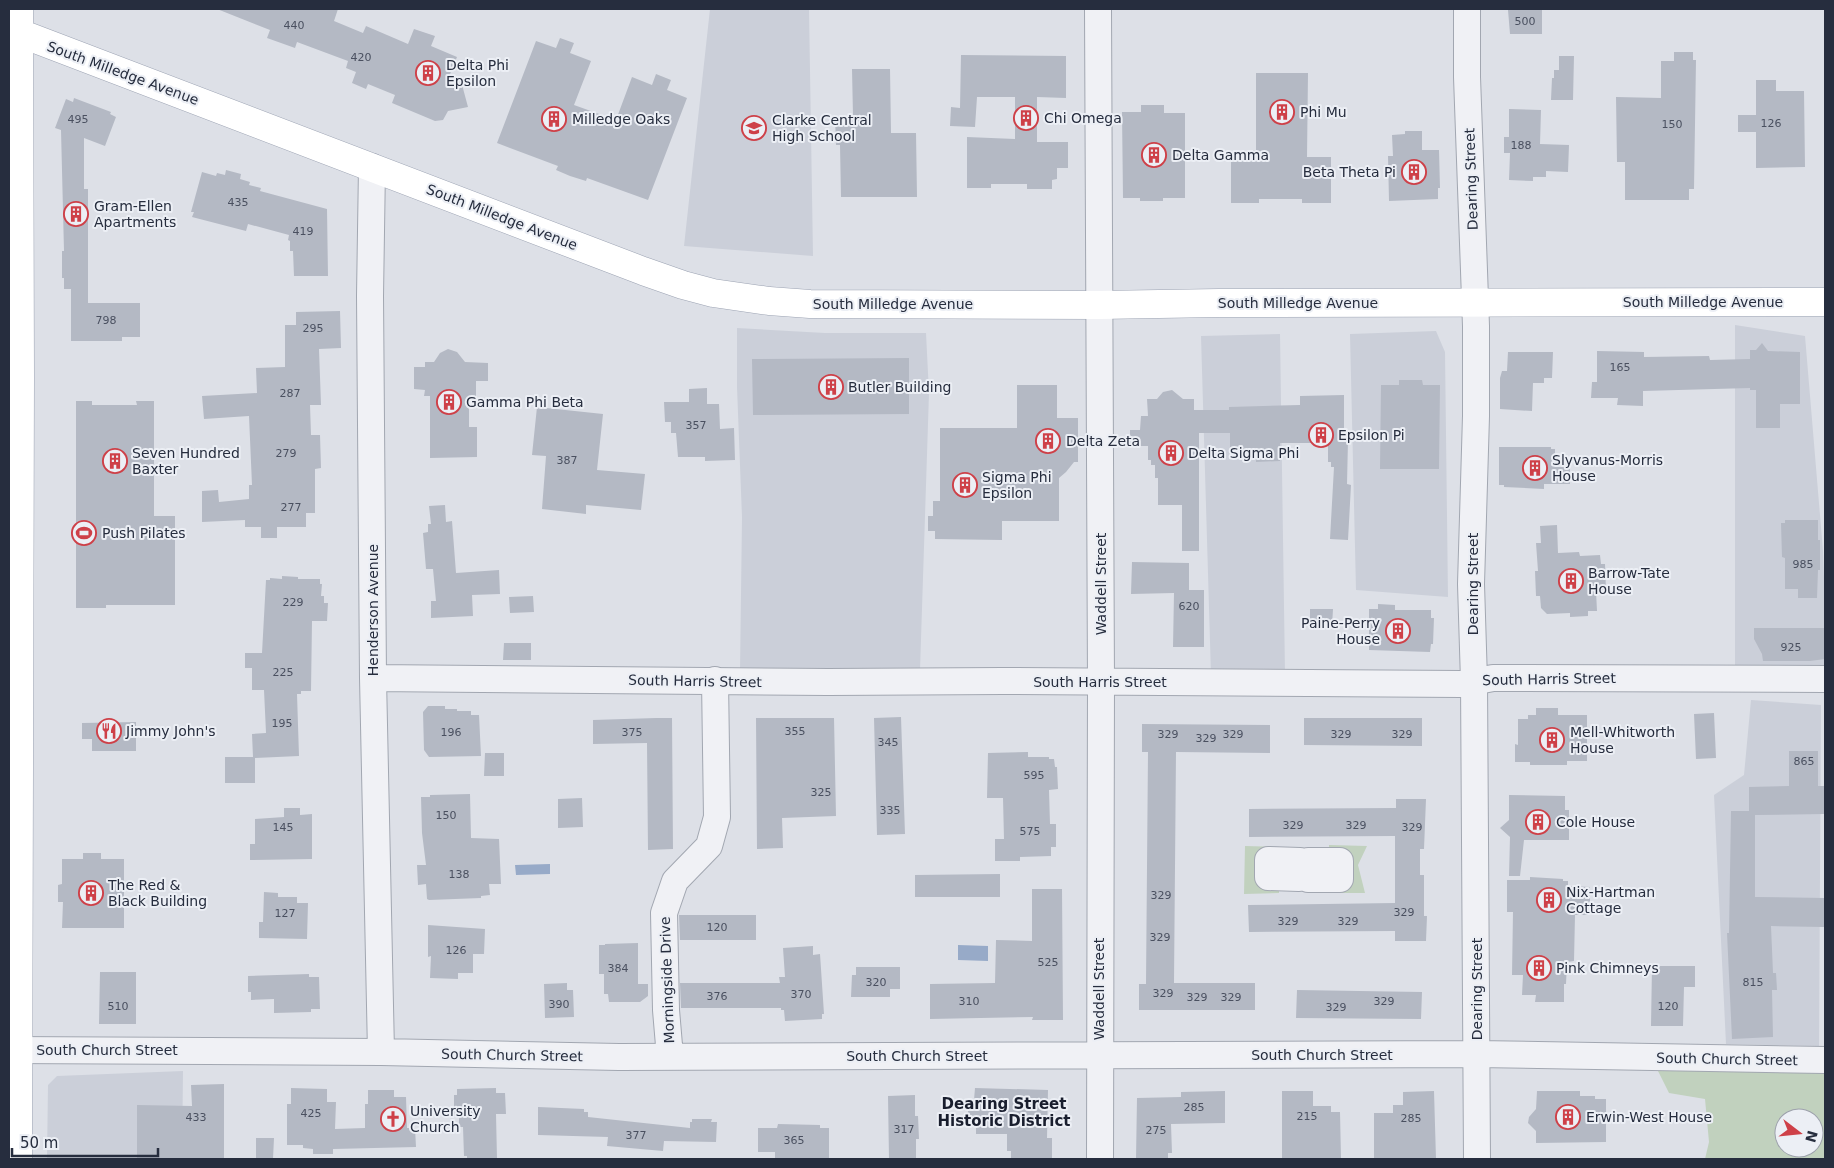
<svg xmlns="http://www.w3.org/2000/svg" width="1834" height="1168" font-family="'DejaVu Sans',sans-serif">
	<style>
		.built { fill: #cbcfd9 }
		.green { fill: #c1d1be; fill-rule: evenodd }
		.water { fill: #97aac8 }
		.building { fill: #b4b9c4 }
		.lines { fill: none; stroke-linecap: round; stroke-linejoin: round }
		.minor-casing { stroke: #a2a7b1; stroke-width: 28 }
		.major-casing { stroke: #9ca3b3; stroke-width: 29 }
		.minor { stroke: #f0f1f5; stroke-width: 26 }
		.major { stroke: #fff; stroke-width: 28 }
		.labels { text-anchor: middle; dominant-baseline: central; stroke-width: 4; stroke-linejoin: round; paint-order: stroke }
		.number-label { font-size: 11px; fill: #4a5060 }
		.poi-label { font-size: 14px; fill: #262d3e; stroke: #eceff5; text-anchor: start }
		.street-label { font-size: 14px; fill: #262d3e; stroke: #eceff5 }
		.neighbourhood-label { font-size: 15px; font-weight: bold; fill: #191e2e; stroke: #eceff5 }
	</style>
	<rect width="100%" height="100%" fill="#dde0e7"/>
	<path class="built" d="M710 9H809L813 256 684 246Z
		M1735 325 1805 336 1823 551 1825 604V666L1736 667 1735 670Z
		M737 328 825 333H926L929 393 920 670 740 672 742 517 737 387Z
		M1436 331 1445 352 1448 597 1356 590 1350 334Z
		M1280 334 1285 674 1211 675 1201 336Z
		M1751 700 1821 705 1819 1046 1726 1044 1714 795 1744 775Z
		M183 1071 182 1159H47L48 1085 57 1076Z"/>
	<path class="green" d="M1329 845 1367 846 1358 865 1365 893H1328Z
		M1245 846 1280 847 1279 893 1244 894Z
		M1655 1065 1825 1066 1824 1159H1705L1709 1142 1705 1099 1669 1093ZM1784 1118H1814V1148H1784Z"/>
	<path class="water" d="M550 864V874L516 875 515 865Z
		M958 945 988 946V961L958 960Z"/>
	<path class="building" d="M217 9H338L334 21 363 33 366 26 408 44 414 29 435 36 431 46 457 57 446 84 461 81 468 107 448 111 443 120 435 121 392 103 395 95 368 84 366 89 352 83 356 72 346 68 348 61 297 42 295 48 267 38 270 30Z
		M1511 9H1542V34H1510L1508 10Z
		M560 38 574 43 570 53 591 61 574 105 616 120 632 77 652 85 656 74 671 80 667 90 687 98 648 200 587 178 586 181 570 176 556 170 558 166 497 143 536 41 556 48Z
		M1674 52H1693V60H1696L1694 189H1689V200H1625V162H1617L1616 97 1661 98V61H1674Z
		M961 55 1066 56V98L1037 97V142H1068V168H1057V179L1052 180V189H1027V184H991V188H967V137L1015 139V97H977L975 127 950 126 951 107 960 108Z
		M1559 56H1574L1573 100H1551L1552 78H1554V70H1559Z
		M852 69H890L891 133H916L917 197H841L840 145H836L835 116H853Z
		M1256 73H1308L1307 157H1331V203H1302V199H1259V203H1231V157H1253V150L1256 151Z
		M1756 80H1776V91H1804L1805 167 1756 168V132H1738V115H1756Z
		M74 98 111 112 110 114 116 117 105 146 84 138V189H88V303H140V337H122V341H71V289H64V278H62V251H64L61 130 55 128 66 99 73 102Z
		M1141 105H1164V113H1185V198H1163V201H1140V198H1123L1122 112H1141Z
		M1509 109 1541 110 1540 144 1569 145 1568 172 1546 171V177H1533V181L1509 180 1510 153H1504V137H1509Z
		M1405 131H1422V150H1439L1440 188H1438V199L1389 201 1388 156H1393L1392 135 1405 134Z
		M226 170 241 174 240 179 250 182 249 185 261 188 260 191 327 209 328 276H294L293 251H290V241L288 240 289 235 248 224 246 231 192 217 194 212H191L202 172 216 176 217 173 225 175Z
		M340 311 341 348 319 349 321 405H310L311 435H320L321 468 315 469V513H306V527H277V538H261V527H245V520L202 522V491L218 490 219 502 249 499V485H252L249 416 204 419 202 396 257 393 256 368 285 367V325H296V312Z
		M1762 343 1768 351 1800 352V404H1780V428H1756V390H1750V388L1643 391V406L1617 405 1618 398H1591L1592 382H1597V351L1644 352V357L1709 356 1710 360 1750 359V350H1756Z
		M448 349 457 352 465 362 488 363V381H476V396H469V427H477V457L430 458V396H424L425 390 414 389V367H425V362H434L440 353Z
		M1508 352H1553L1552 378H1544V383H1533L1532 411 1500 409V378L1502 371H1507Z
		M909 358V414L753 415 752 359Z
		M1399 380H1422L1423 385H1440L1439 469H1380L1381 385H1399Z
		M1017 385H1057V418H1078V462H1074L1066 472 1059 478V521H1002V540L935 539V531H928V516H933V501H940V428H1017Z
		M707 388V404H719L720 429 734 428 735 460 705 461V457H678L676 433H671V422H665L664 402H689V389Z
		M1172 390 1183 399H1194V410H1229V407L1300 405V396L1344 395V441L1348 440 1347 484 1351 485 1348 540 1330 539 1334 467H1331V462H1328V443H1280V461L1256 462V453L1230 454V433H1199V551H1182V505H1158V478H1155V465H1151V460H1148V446H1130V430H1140L1141 416H1148L1147 399H1157L1163 392Z
		M76 401H92V405H137L136 401H154V516H175V605H106V608H76Z
		M537 407 603 414 597 470 645 474 641 510 586 505V514L542 509 546 456 532 455Z
		M1499 447H1551V449H1555V467H1570V484H1544V489L1504 487V485H1499Z
		M445 505 446 522 452 521 456 573 499 570 500 594 472 595 473 616 431 618V601H436L433 569H426L423 533 428 532V524H431L429 506Z
		M1785 520H1818V540H1820V570H1818L1817 598H1798V589H1785V558L1782 557 1781 523H1785Z
		M1557 525 1558 553 1579 552 1580 556 1600 555 1601 564H1605L1606 590 1596 591 1597 611H1588V616L1570 617V613L1547 614 1541 608 1540 596H1536L1535 571H1538L1536 543H1541L1540 526Z
		M1132 562 1189 563V590H1204V647H1173L1174 593 1131 594Z
		M282 576 298 577V579H320V584H322L321 596H324V603H328L327 621H312L311 691H301V694H297L299 756 255 758V783H225V757H253L252 734 266 733 264 690H252V668H245V653H262L266 580H270V578L282 579Z
		M533 596 534 612 510 613 509 597Z
		M1378 604 1395 605V610H1431V618H1434L1433 644H1431L1430 652 1369 650V609H1378Z
		M1310 609H1333L1332 626 1310 625Z
		M1754 628H1825V659L1810 661H1763L1762 654 1754 639Z
		M504 643H531V660H503Z
		M428 706H445V709H457V711H471V715H479L481 756 429 757 424 750 423 712Z
		M1536 708H1558V715H1587V761H1567V765H1530V762H1515V744L1518 745V719H1528V715H1536Z
		M1714 713 1716 758 1696 759 1694 714Z
		M901 717 905 834 877 835 874 718Z
		M656 718H672L673 849 648 850 647 743 593 744V720Z
		M756 718H834L836 816 782 818 783 848 757 849Z
		M1304 718H1422V746L1304 745Z
		M136 722V751H92V739H82V723Z
		M1142 724 1270 725V753L1176 752 1174 983H1255V1010H1139V984H1146L1148 752H1142Z
		M1789 751H1818V786H1824V814L1755 815V897L1825 898 1824 927 1771 926 1773 973H1776L1777 990H1772L1773 1037 1732 1039 1727 933H1729L1731 811H1749V787L1789 786Z
		M1028 752V757H1049V759H1054L1055 767H1057L1058 789 1049 790 1050 824H1056V847H1051V856L1020 857V861H995V839H1004L1003 798H987L988 753Z
		M485 753H504V776H484Z
		M470 794 471 838 499 839 501 884H489L490 895 481 896V898L429 900 427 899 426 884 418 885 417 865H426L422 833 421 797H430V795Z
		M1509 795 1565 796V810H1569V840H1524L1520 876H1509L1510 837 1500 828 1509 820Z
		M582 798 583 827 558 828V799Z
		M1396 799H1426L1424 849H1420V875H1424V916H1427L1426 941H1395V931L1249 932 1248 905 1395 903V836L1249 837V809L1396 808Z
		M284 808H300V815L312 814V859L250 860V844H255V819L284 817Z
		M83 853H101V859H124V928H62L63 902H58V885L62 884V859H83Z
		M1000 874V897H915V875Z
		M1530 877 1563 879V881H1568V886L1590 887V915H1575L1574 961 1567 962 1566 984H1564V1002H1535L1536 995H1522L1523 975H1512L1513 912H1507V880H1530Z
		M1032 889H1062L1063 1020H1032L1033 1017 930 1019V984L995 983 996 940 1032 941Z
		M264 892 278 893V897H297V903H308L307 939 259 938V922H263Z
		M679 915H756V940H680Z
		M428 925 485 929 484 954H473V973H458V979L430 978 431 956 428 957Z
		M638 943V984H648V996L640 1002H609L608 994H604V974H599V945H605V944Z
		M813 946V955L820 954 824 1014H822V1019L785 1021 784 1010H781V1008H681L680 983H780L779 977H785L783 948Z
		M1652 966H1695V987H1684L1683 1026H1651Z
		M856 967H900V989H890V997H851L852 975H856Z
		M100 972H136V1024H99Z
		M309 974V977H319L320 1009H311V1012L274 1013V999L251 1000V992H248V976Z
		M567 983V990H573L574 1017 545 1018 544 984Z
		M1297 990 1422 992 1421 1019 1296 1018Z
		M224 1084V1159H137V1105L192 1106 191 1085Z
		M291 1088 327 1089V1102H336L335 1129 365 1128V1104H368V1090H394V1097H406L407 1128H415L416 1147 333 1149V1154H313V1149L303 1148V1145H287V1104H291Z
		M496 1088V1093H505L506 1114H496L497 1159H467V1156H464L463 1127H459V1116H454V1095H457V1089Z
		M975 1088 1048 1090 1047 1138H1052V1159H1011V1151H1007V1134H976V1120H968V1100H974Z
		M1225 1091V1123L1171 1124 1172 1153H1168V1159H1136L1137 1098 1181 1097V1092Z
		M1282 1091H1313V1106H1331V1112H1340L1341 1159H1282Z
		M1434 1091 1436 1159H1374V1113H1393V1105H1403V1092Z
		M1537 1091H1580V1096H1595V1099H1606V1142L1536 1143V1131L1528 1123 1529 1117 1536 1109Z
		M915 1095V1116H918L919 1139H916V1159H889L888 1096Z
		M538 1107 584 1109V1112H588V1117L690 1128V1122H692V1119H712L711 1122H717L716 1142 664 1141 663 1151 607 1146 608 1137 538 1135Z
		M778 1124 820 1125V1128H829V1159H775V1152H758V1128H777Z
		M256 1138H274L273 1159H256Z"/>
	<g class="lines">
		<defs>
			<path id="minor" d="M1098 9 1101 682 1100 1159
				M1467 9V77L1476 326V416L1471 584 1474 681 1477 1159
				M372 167 370 296 373 678 381 1052
				M373 678 828 682 1003 681 1462 684 1493 678 1825 679
				M1268 860 1300 861 1299 878 1268 877Z
				M1308 861H1340V879H1308Z
				M9 1050 381 1052 619 1057 1477 1054 1825 1060
				M670 1057 666 1010 664 913 675 881 709 846 717 817 715 680"/>
			<path id="major" d="M9 29 643 271 683 285 713 293 769 301 810 304 1099 305 1219 303 1825 302
				M18 1159 20 377 19 9"/>
		</defs>
		<use href="#minor" class="minor-casing"/>
		<use href="#major" class="major-casing"/>
		<use href="#minor" class="minor"/>
		<use href="#major" class="major"/>
	</g>
	<defs>
		<symbol id="building-ring" viewBox="-11 -11 22 22"><circle r="9.5" fill="#eceff5" stroke="#ce4048" stroke-width="1.5"/><path d="M-4-6H4V6H1V3H-1V6H-4ZM-2.5-4.3h1.7v1.8h-1.7ZM.8-4.3h1.7v1.8H.8ZM-2.5-1h1.7V.8h-1.7ZM.8-1h1.7V.8H.8Z" fill="#ce4048"/></symbol>
		<symbol id="school-ring" viewBox="-11 -11 22 22"><circle r="9.5" fill="#eceff5" stroke="#ce4048" stroke-width="1.5"/><path d="M0-5L7-2L0 1L-7-2ZM-4 1L0 2.5L4 1V4Q0 6-4 4Z" fill="#ce4048"/></symbol>
		<symbol id="stadium-ring" viewBox="-11 -11 22 22"><circle r="9.5" fill="#eceff5" stroke="#ce4048" stroke-width="1.5"/><path d="M0-5a6.5 5 0 1 0 0 10a6.5 5 0 1 0 0-10ZM-3.5-1.8h7v3.6h-7Z" fill="#ce4048"/></symbol>
		<symbol id="restaurant-ring" viewBox="-11 -11 22 22"><circle r="9.5" fill="#eceff5" stroke="#ce4048" stroke-width="1.5"/><path d="M-5-6h1v4h1v-4h1v4h1v-4h1v5L-1.5 .5V6h-2V.5L-5-1ZM5-6V6H3V1.5H1.5Q1.5-4 5-6Z" fill="#ce4048"/></symbol>
		<symbol id="church-ring" viewBox="-11 -11 22 22"><circle r="9.5" fill="#eceff5" stroke="#ce4048" stroke-width="1.5"/><path d="M-1.2-6h2.4v3.5h3.3v2.4h-3.3V6h-2.4V-.1h-3.3v-2.4h3.3Z" fill="#ce4048"/></symbol>
	</defs>
	<g fill-rule="evenodd">
		<use href="#building-ring" x="414" y="59" width="28" height="28"/>
		<use href="#building-ring" x="1268" y="98" width="28" height="28"/>
		<use href="#building-ring" x="1012" y="104" width="28" height="28"/>
		<use href="#building-ring" x="540" y="105" width="28" height="28"/>
		<use href="#school-ring" x="740" y="114" width="28" height="28"/>
		<use href="#building-ring" x="1140" y="141" width="28" height="28"/>
		<use href="#building-ring" x="1400" y="158" width="28" height="28"/>
		<use href="#building-ring" x="62" y="200" width="28" height="28"/>
		<use href="#building-ring" x="817" y="373" width="28" height="28"/>
		<use href="#building-ring" x="435" y="388" width="28" height="28"/>
		<use href="#building-ring" x="1307" y="421" width="28" height="28"/>
		<use href="#building-ring" x="1034" y="427" width="28" height="28"/>
		<use href="#building-ring" x="1157" y="439" width="28" height="28"/>
		<use href="#building-ring" x="101" y="447" width="28" height="28"/>
		<use href="#building-ring" x="1521" y="454" width="28" height="28"/>
		<use href="#building-ring" x="951" y="471" width="28" height="28"/>
		<use href="#stadium-ring" x="70" y="519" width="28" height="28"/>
		<use href="#building-ring" x="1557" y="567" width="28" height="28"/>
		<use href="#building-ring" x="1384" y="617" width="28" height="28"/>
		<use href="#restaurant-ring" x="95" y="717" width="28" height="28"/>
		<use href="#building-ring" x="1538" y="726" width="28" height="28"/>
		<use href="#building-ring" x="1524" y="808" width="28" height="28"/>
		<use href="#building-ring" x="77" y="879" width="28" height="28"/>
		<use href="#building-ring" x="1535" y="886" width="28" height="28"/>
		<use href="#building-ring" x="1525" y="954" width="28" height="28"/>
		<use href="#building-ring" x="1554" y="1103" width="28" height="28"/>
		<use href="#church-ring" x="379" y="1105" width="28" height="28"/>
	</g>
	<g class="labels">
		<g class="number-label">
			<text x="1525" y="21">500</text>
			<text x="294" y="25">440</text>
			<text x="361" y="57">420</text>
			<text x="78" y="119">495</text>
			<text x="1771" y="123">126</text>
			<text x="1672" y="124">150</text>
			<text x="1521" y="145">188</text>
			<text x="238" y="202">435</text>
			<text x="303" y="231">419</text>
			<text x="106" y="320">798</text>
			<text x="313" y="328">295</text>
			<text x="1620" y="367">165</text>
			<text x="290" y="393">287</text>
			<text x="696" y="425">357</text>
			<text x="286" y="453">279</text>
			<text x="567" y="460">387</text>
			<text x="291" y="507">277</text>
			<text x="1803" y="564">985</text>
			<text x="293" y="602">229</text>
			<text x="1189" y="606">620</text>
			<text x="1791" y="647">925</text>
			<text x="283" y="672">225</text>
			<text x="282" y="723">195</text>
			<text x="795" y="731">355</text>
			<text x="451" y="732">196</text>
			<text x="632" y="732">375</text>
			<text x="1168" y="734">329</text>
			<text x="1233" y="734">329</text>
			<text x="1341" y="734">329</text>
			<text x="1402" y="734">329</text>
			<text x="1206" y="738">329</text>
			<text x="888" y="742">345</text>
			<text x="1804" y="761">865</text>
			<text x="1034" y="775">595</text>
			<text x="821" y="792">325</text>
			<text x="890" y="810">335</text>
			<text x="446" y="815">150</text>
			<text x="1293" y="825">329</text>
			<text x="1356" y="825">329</text>
			<text x="283" y="827">145</text>
			<text x="1412" y="827">329</text>
			<text x="1030" y="831">575</text>
			<text x="459" y="874">138</text>
			<text x="1161" y="895">329</text>
			<text x="1404" y="912">329</text>
			<text x="285" y="913">127</text>
			<text x="1288" y="921">329</text>
			<text x="1348" y="921">329</text>
			<text x="717" y="927">120</text>
			<text x="1160" y="937">329</text>
			<text x="456" y="950">126</text>
			<text x="1048" y="962">525</text>
			<text x="618" y="968">384</text>
			<text x="876" y="982">320</text>
			<text x="1753" y="982">815</text>
			<text x="1163" y="993">329</text>
			<text x="801" y="994">370</text>
			<text x="717" y="996">376</text>
			<text x="1197" y="997">329</text>
			<text x="1231" y="997">329</text>
			<text x="969" y="1001">310</text>
			<text x="1384" y="1001">329</text>
			<text x="559" y="1004">390</text>
			<text x="118" y="1006">510</text>
			<text x="1668" y="1006">120</text>
			<text x="1336" y="1007">329</text>
			<text x="1194" y="1107">285</text>
			<text x="311" y="1113">425</text>
			<text x="1307" y="1116">215</text>
			<text x="196" y="1117">433</text>
			<text x="1411" y="1118">285</text>
			<text x="904" y="1129">317</text>
			<text x="1156" y="1130">275</text>
			<text x="636" y="1135">377</text>
			<text x="794" y="1140">365</text>
		</g>
		<g class="poi-label">
			<text x="446" y="65">Delta Phi<tspan x="446" dy="16">Epsilon</tspan></text>
			<text x="1300" y="112">Phi Mu</text>
			<text x="1044" y="118">Chi Omega</text>
			<text x="572" y="119">Milledge Oaks</text>
			<text x="772" y="120">Clarke Central<tspan x="772" dy="16">High School</tspan></text>
			<text x="1172" y="155">Delta Gamma</text>
			<text x="1396" y="172" text-anchor="end">Beta Theta Pi</text>
			<text x="94" y="206">Gram-Ellen<tspan x="94" dy="16">Apartments</tspan></text>
			<text x="848" y="387">Butler Building</text>
			<text x="466" y="402">Gamma Phi Beta</text>
			<text x="1338" y="435">Epsilon Pi</text>
			<text x="1066" y="441">Delta Zeta</text>
			<text x="132" y="453">Seven Hundred<tspan x="132" dy="16">Baxter</tspan></text>
			<text x="1188" y="453">Delta Sigma Phi</text>
			<text x="1552" y="460">Slyvanus-Morris<tspan x="1552" dy="16">House</tspan></text>
			<text x="982" y="477">Sigma Phi<tspan x="982" dy="16">Epsilon</tspan></text>
			<text x="102" y="533">Push Pilates</text>
			<text x="1588" y="573">Barrow-Tate<tspan x="1588" dy="16">House</tspan></text>
			<text x="1380" y="623" text-anchor="end">Paine-Perry<tspan x="1380" dy="16">House</tspan></text>
			<text x="126" y="731">Jimmy John's</text>
			<text x="1570" y="732">Mell-Whitworth<tspan x="1570" dy="16">House</tspan></text>
			<text x="1556" y="822">Cole House</text>
			<text x="108" y="885">The Red &amp;<tspan x="108" dy="16">Black Building</tspan></text>
			<text x="1566" y="892">Nix-Hartman<tspan x="1566" dy="16">Cottage</tspan></text>
			<text x="1556" y="968">Pink Chimneys</text>
			<text x="410" y="1111">University<tspan x="410" dy="16">Church</tspan></text>
			<text x="1586" y="1117">Erwin-West House</text>
		</g>
		<g class="street-label">
			<text transform="translate(123 73) rotate(20)">South Milledge Avenue</text>
			<text transform="translate(1471 179) rotate(-92)">Dearing Street</text>
			<text transform="translate(502 217) rotate(21)">South Milledge Avenue</text>
			<text x="1703" y="302">South Milledge Avenue</text>
			<text x="1298" y="303">South Milledge Avenue</text>
			<text x="893" y="304">South Milledge Avenue</text>
			<text transform="translate(1101 584) rotate(-90)">Waddell Street</text>
			<text transform="translate(1473 584) rotate(-90)">Dearing Street</text>
			<text transform="translate(373 610) rotate(-90)">Henderson Avenue</text>
			<text transform="translate(1549 679) rotate(-1)">South Harris Street</text>
			<text transform="translate(695 681) rotate(1)">South Harris Street</text>
			<text x="1100" y="682">South Harris Street</text>
			<text transform="translate(667 980) rotate(-92)">Morningside Drive</text>
			<text transform="translate(1099 989) rotate(-90)">Waddell Street</text>
			<text transform="translate(1477 989) rotate(-90)">Dearing Street</text>
			<text x="107" y="1050">South Church Street</text>
			<text transform="translate(512 1055) rotate(1)">South Church Street</text>
			<text x="1322" y="1055">South Church Street</text>
			<text x="917" y="1056">South Church Street</text>
			<text transform="translate(1727 1059) rotate(1)">South Church Street</text>
		</g>
		<g class="neighbourhood-label">
			<text x="1004" y="1104">Dearing Street<tspan x="1004" dy="17">Historic District</tspan></text>
		</g>
	</g>
	<rect width="1834" height="1168" fill="none" stroke="#262d3e" stroke-width="20"/>
	<g transform="translate(1799 1133) rotate(106)"><circle r="24" fill="#eceff5" stroke="#9da1ac"/>
	<path d="M0-4L9 19L0 12L-9 19Z" fill="#ce4048"/>
	<text y="-8" font-size="14" font-weight="bold" text-anchor="middle" fill="#262d3e">N</text>
	</g>
	<path d="M12 1148v8h146v-8" fill="none" stroke="#262d3e" stroke-width="2.5"/>
	<text x="20" y="1148" font-size="15" fill="#262d3e" stroke="#eceff5" stroke-width="4" paint-order="stroke">50 m</text>
</svg>
